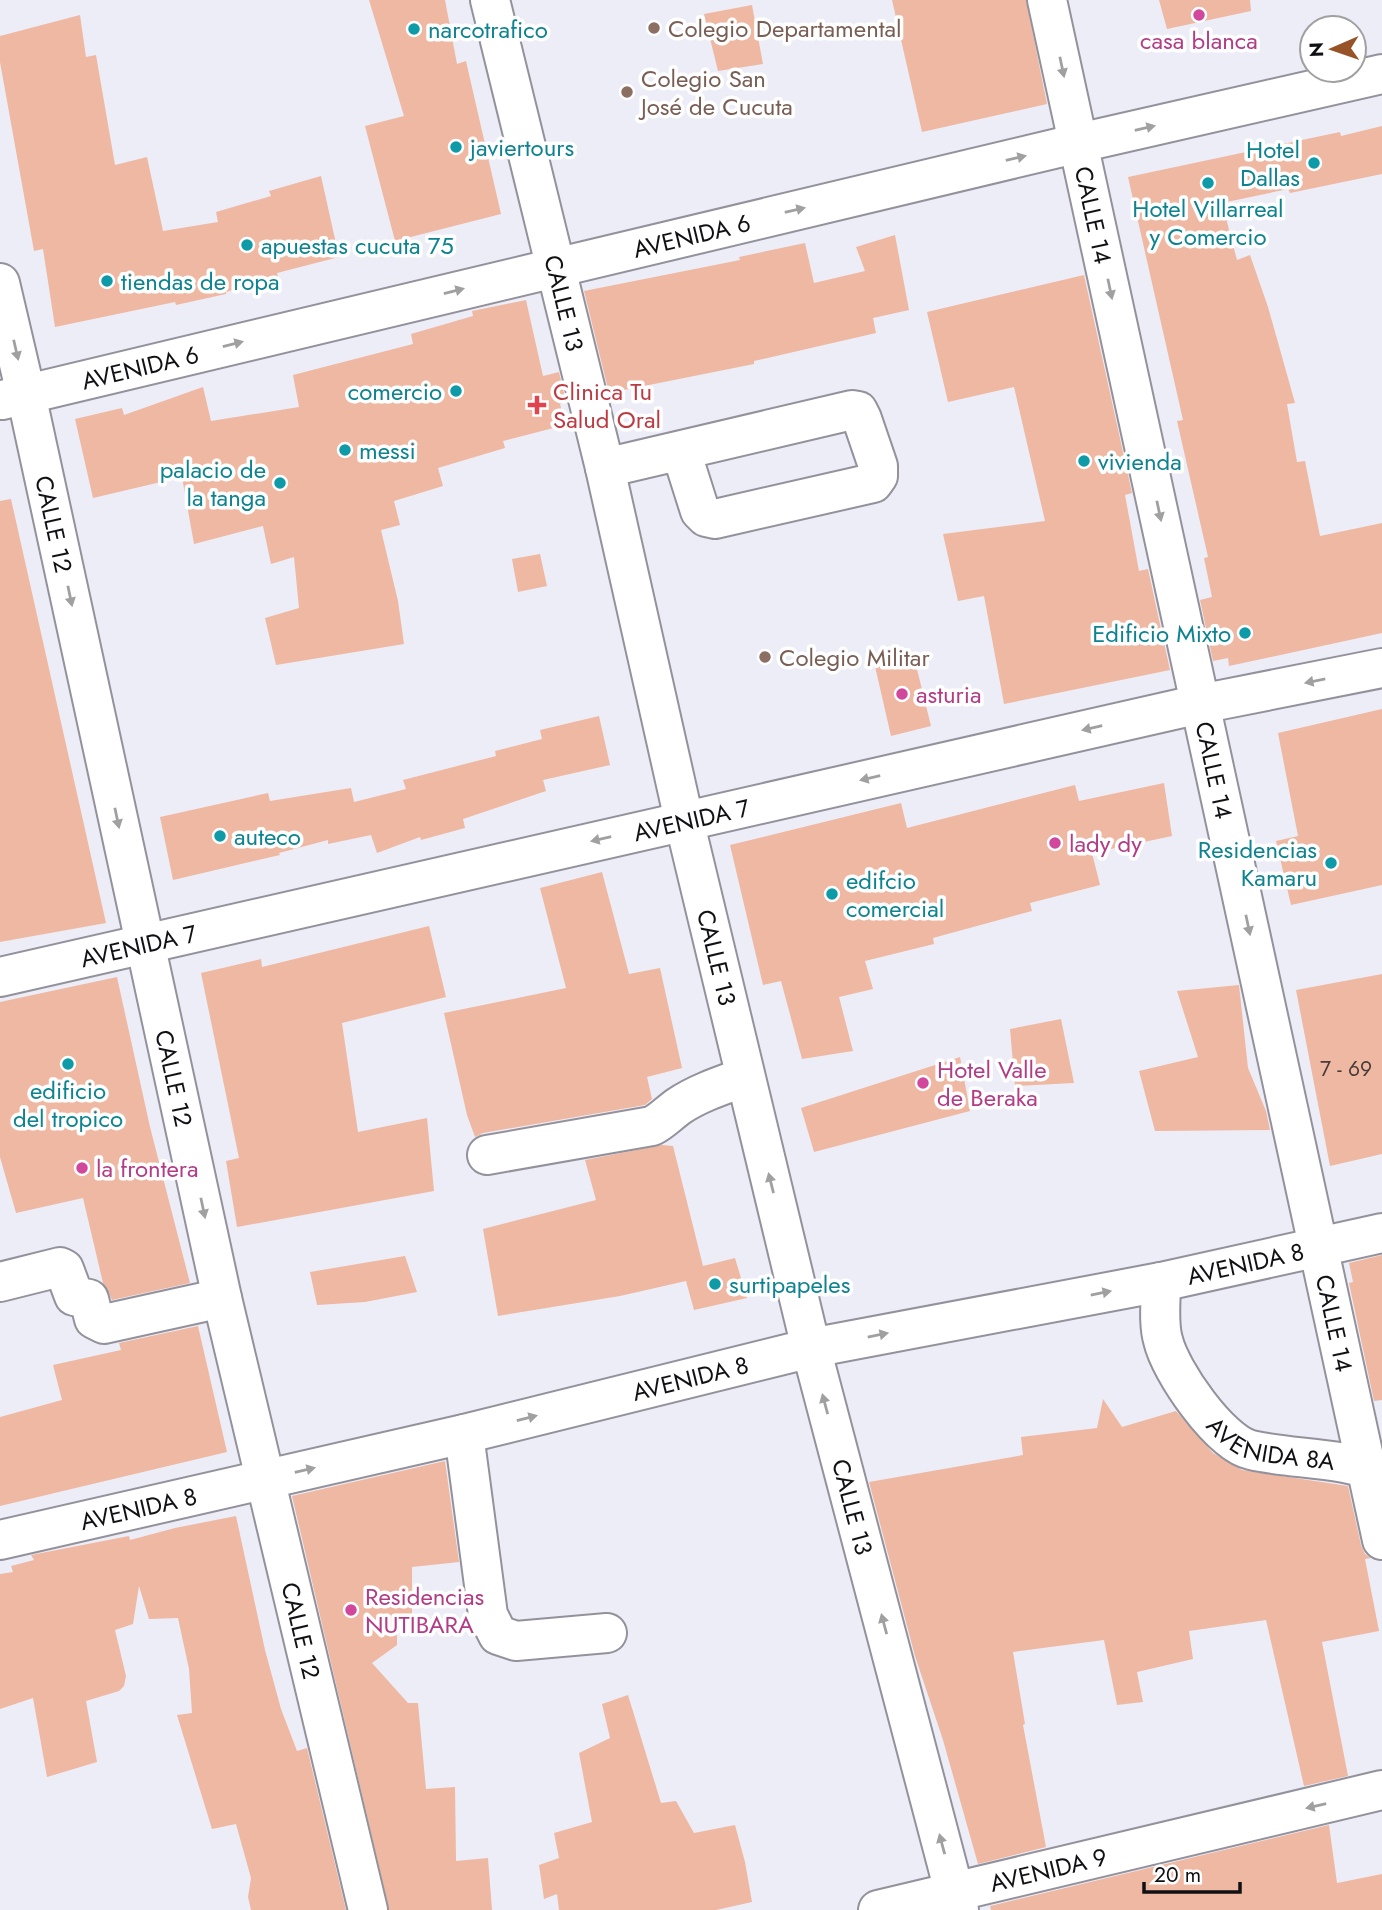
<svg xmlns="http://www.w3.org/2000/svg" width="1382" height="1910" font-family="Jost,sans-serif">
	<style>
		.building { fill: #eeb8a2 }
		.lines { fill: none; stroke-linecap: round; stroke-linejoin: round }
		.minor-casing { stroke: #93929c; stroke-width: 42 }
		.minor { stroke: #fff; stroke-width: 38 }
		.oneway { fill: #a0a0a1 }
		.hotel-dot { fill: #d1479c; stroke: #fff; stroke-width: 2.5 }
		.education-dot { fill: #8d6e63; stroke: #fff; stroke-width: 2.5 }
		.culture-dot { fill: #0f9aa8; stroke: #fff; stroke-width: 2.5 }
		.health-dot { fill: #e0444e; stroke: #fff; stroke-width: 2.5 }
		.labels { text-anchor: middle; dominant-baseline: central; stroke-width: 7; stroke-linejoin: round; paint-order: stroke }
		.number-label { font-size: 21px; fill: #483b38 }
		.education-label { font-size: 24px; fill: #785e54; stroke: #fff; text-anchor: start }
		.culture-label { font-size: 24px; fill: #0d838f; stroke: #fff; text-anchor: start }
		.hotel-label { font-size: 24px; fill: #b23c85; stroke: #fff; text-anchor: start }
		.street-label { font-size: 24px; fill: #111115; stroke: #fff }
		.health-label { font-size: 24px; fill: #be3a42; stroke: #fff; text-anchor: start }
	</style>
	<rect width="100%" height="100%" fill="#ededf7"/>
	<path class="building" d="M369 0H445L457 64 466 61 501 214 395 241 365 126 404 116Z
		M892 0H1026L1047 104 922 132Z
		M1159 0H1250L1251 11 1167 29Z
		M752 5 763 64 718 71 704 14Z
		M80 15 86 57 96 55 115 165 147 157 163 231 218 222 216 212 271 196 269 191 321 176 339 257 277 273 278 277 226 292V294L176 305 175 302 55 327 43 249 34 251 0 62V36Z
		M1382 126V174L1290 193 1288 189 1222 203 1237 260 1250 255 1268 307 1295 403 1287 404 1297 462 1305 461 1320 536 1382 523V633L1229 666 1228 658 1213 661 1200 600 1212 597 1204 558 1208 557 1177 421 1183 420 1128 177 1340 132 1341 136Z
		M895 235 909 310 873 318 876 333 754 361V364L609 393 584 291 740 260 739 257 805 243 814 283 865 271 856 247Z
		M1084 275 1132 493 1125 495 1139 571 1148 569 1170 670 1004 704 984 596 958 601 943 534 1045 521 1014 387 948 402 927 312Z
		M526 300 543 376 559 372 566 402 560 404 565 425 503 441 505 448 438 468 443 486 394 501 400 525 381 530 398 601 404 644 276 665 265 618 299 608 294 557 271 564 263 526 194 544 182 477 93 498 75 419 122 408 124 415 203 387 211 421 299 407 293 375 413 344 411 334 473 316 472 311Z
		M11 499 106 923 0 942V501Z
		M540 554 547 586 518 592 512 559Z
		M913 653 931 726 891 736 874 662Z
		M1382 709V885L1291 905 1276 841 1298 836 1278 733Z
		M599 716 610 765 543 780 546 791 463 819 465 828 421 840 420 837 377 853 371 835 328 844V840L279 853 280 855 173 880 160 817 268 793 270 801 351 788 354 802 406 789 403 780 496 756 495 751 542 739 540 730Z
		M1164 783 1172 836 1092 853 1100 885 1030 903 1032 911 933 938 934 944 865 961 873 989 839 997 853 1051 802 1059 781 981 763 985 730 845 901 803 907 828 1075 785 1079 801Z
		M602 872 629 974 660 968 682 1068 647 1077 652 1099 645 1105 483 1133 475 1137 467 1115 444 1013 566 988 540 888Z
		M429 926 446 997 342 1023 358 1132 427 1118 434 1191 237 1227 226 1161 239 1158 201 973 261 959 262 967Z
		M1382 974V1154L1330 1166 1296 990Z
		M117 977 150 1127 190 1283 112 1300 103 1283 83 1198 16 1213 0 1157V1002Z
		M1239 985 1248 1068 1266 1111 1270 1130 1155 1131 1139 1071 1198 1057 1177 991Z
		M1061 1019 1074 1083 1015 1086 1010 1029Z
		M960 1057 970 1111 814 1152 801 1108Z
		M662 1145 673 1146 703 1266 735 1258 747 1298 694 1310 686 1281 620 1296 498 1316 483 1229 596 1200 585 1160Z
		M1382 1255V1400L1374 1401 1349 1283 1353 1282 1349 1263Z
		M405 1256 417 1292 365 1302 317 1305 310 1272Z
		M198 1326 227 1452 0 1506V1417L62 1400 53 1365 121 1350 119 1343Z
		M1103 1399 1122 1427 1176 1411 1213 1453 1242 1470 1348 1486 1361 1545 1365 1554 1371 1558 1365 1559 1379 1631 1322 1642 1348 1776 1304 1786 1266 1620 1189 1631 1193 1659 1137 1672 1143 1702 1117 1705 1104 1640 1013 1652 1025 1724 1023 1725 1046 1847 978 1864 943 1740 915 1656 869 1482 1023 1455 1021 1437 1097 1428Z
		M445 1461 459 1562 412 1567V1624L397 1628V1645L372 1663 408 1703H418L426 1789 455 1787 456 1861 488 1858 492 1910H389L292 1496Z
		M236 1516 265 1650 281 1709 297 1751 307 1748 346 1910H251L248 1897 251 1878 236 1824 212 1829 177 1715 192 1713 189 1669 178 1618 149 1619 139 1586 133 1624 115 1630 126 1676 124 1686 119 1691 86 1701 97 1762 47 1777 33 1698 0 1709V1574L13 1572 11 1566 34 1560 31 1555 129 1536 130 1540 175 1528Z
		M628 1695 661 1803 676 1801 694 1833 735 1825 745 1862 752 1902 716 1910H559L557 1894 544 1899 539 1865 559 1858 554 1833 592 1822 579 1753 610 1738 602 1704Z
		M1329 1825 1337 1883 1382 1874V1910H991L990 1906Z"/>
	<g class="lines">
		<defs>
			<g id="minor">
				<path id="s1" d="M490 0 605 468 684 820 811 1348 959 1910"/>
				<path id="s2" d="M1047 0 1382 1540"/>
				<path id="s3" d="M0 283 26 394 222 1298 368 1910"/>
				<path id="s4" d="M2 400 1079 143 1382 74"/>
				<path d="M605 468 852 410 858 411 862 419 878 466V476L873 483 715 519 706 517 700 511 681 451"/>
				<path id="s5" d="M0 977 1200 704 1382 668"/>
				<path d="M487 1155 652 1126C662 1121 669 1113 679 1106 698 1093 723 1085 745 1077"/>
				<path d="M0 1282 60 1267 64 1269 74 1296 89 1299 94 1319 104 1324 222 1298"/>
				<path id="s6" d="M1161 1282C1161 1300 1158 1323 1163 1340 1170 1371 1220 1443 1251 1450 1293 1460 1344 1456 1382 1475"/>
				<path d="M464 1434 488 1615 498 1635 516 1641 607 1633"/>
				<path id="s7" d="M0 1540 464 1434 811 1348 1161 1282 1382 1233"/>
				<path id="s8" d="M878 1910 1382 1790"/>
			</g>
		</defs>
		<use href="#minor" class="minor-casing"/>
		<use href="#minor" class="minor"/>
	</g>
	<defs><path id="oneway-solid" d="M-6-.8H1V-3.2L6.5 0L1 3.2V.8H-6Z" transform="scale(1.75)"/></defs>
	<g class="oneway">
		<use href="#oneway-solid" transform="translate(1062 67) rotate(78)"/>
		<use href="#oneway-solid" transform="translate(1145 128) rotate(-13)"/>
		<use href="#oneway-solid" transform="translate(1016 158) rotate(-13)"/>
		<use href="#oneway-solid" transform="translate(795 210) rotate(-13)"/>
		<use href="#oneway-solid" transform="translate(1110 289) rotate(78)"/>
		<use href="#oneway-solid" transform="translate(454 291) rotate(-14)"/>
		<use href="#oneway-solid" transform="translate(233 344) rotate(-14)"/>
		<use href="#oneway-solid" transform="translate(16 350) rotate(77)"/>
		<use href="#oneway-solid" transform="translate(1159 511) rotate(78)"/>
		<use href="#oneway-solid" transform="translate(70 596) rotate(78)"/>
		<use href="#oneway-solid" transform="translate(1315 681) rotate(169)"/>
		<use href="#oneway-solid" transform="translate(1092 728) rotate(167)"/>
		<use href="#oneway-solid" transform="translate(870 778) rotate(167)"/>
		<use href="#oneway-solid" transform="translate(117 818) rotate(78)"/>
		<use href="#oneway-solid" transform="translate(601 839) rotate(167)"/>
		<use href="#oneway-solid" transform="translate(1248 925) rotate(78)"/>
		<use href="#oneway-solid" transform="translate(771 1183) rotate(-104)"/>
		<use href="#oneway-solid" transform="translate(203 1208) rotate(78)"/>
		<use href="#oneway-solid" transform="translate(1101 1293) rotate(-11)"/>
		<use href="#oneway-solid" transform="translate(878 1335) rotate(-11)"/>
		<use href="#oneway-solid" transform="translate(825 1404) rotate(-105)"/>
		<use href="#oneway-solid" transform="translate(527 1418) rotate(-14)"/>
		<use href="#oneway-solid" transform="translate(305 1470) rotate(-13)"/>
		<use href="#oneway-solid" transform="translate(884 1624) rotate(-105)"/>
		<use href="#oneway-solid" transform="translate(1316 1806) rotate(167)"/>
		<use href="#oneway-solid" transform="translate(942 1844) rotate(-105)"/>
	</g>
	<g class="hotel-dot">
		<circle cx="1199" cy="15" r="7"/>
		<circle cx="902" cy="694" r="7"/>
		<circle cx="1055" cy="843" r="7"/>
		<circle cx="923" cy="1083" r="7"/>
		<circle cx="82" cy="1168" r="7"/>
		<circle cx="351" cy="1610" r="7"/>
	</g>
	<g class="education-dot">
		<circle cx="654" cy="28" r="7"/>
		<circle cx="627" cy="92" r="7"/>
		<circle cx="765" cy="657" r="7"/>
	</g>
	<g class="culture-dot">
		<circle cx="414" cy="29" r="7"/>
		<circle cx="456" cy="147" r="7"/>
		<circle cx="1314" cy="163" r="7"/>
		<circle cx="1208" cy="183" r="7"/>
		<circle cx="247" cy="245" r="7"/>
		<circle cx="107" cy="281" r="7"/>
		<circle cx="456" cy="391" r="7"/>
		<circle cx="345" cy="450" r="7"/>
		<circle cx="1084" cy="461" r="7"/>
		<circle cx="280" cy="483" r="7"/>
		<circle cx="1245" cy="633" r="7"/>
		<circle cx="220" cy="836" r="7"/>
		<circle cx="1331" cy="863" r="7"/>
		<circle cx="832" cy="894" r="7"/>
		<circle cx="68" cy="1064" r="7"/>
		<circle cx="715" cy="1284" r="7"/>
	</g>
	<path class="health-dot" d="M533.5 394.5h7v7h7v7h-7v7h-7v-7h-7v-7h7z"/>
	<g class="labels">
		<g class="number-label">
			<text x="1346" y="1069">7 - 69</text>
		</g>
		<g class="education-label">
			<text x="668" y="28">Colegio Departamental</text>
			<text x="641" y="78">Colegio San<tspan x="641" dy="28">José de Cucuta</tspan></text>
			<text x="779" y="657">Colegio Militar</text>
		</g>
		<g class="culture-label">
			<text x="428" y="29">narcotrafico</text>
			<text x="470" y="147">javiertours</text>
			<text x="1300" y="149" text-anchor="end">Hotel<tspan x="1300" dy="28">Dallas</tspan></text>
			<text x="1208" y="208" text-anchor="middle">Hotel Villarreal<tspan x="1208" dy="28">y Comercio</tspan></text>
			<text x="261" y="245">apuestas cucuta 75</text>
			<text x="121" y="281">tiendas de ropa</text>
			<text x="442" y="391" text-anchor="end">comercio</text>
			<text x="359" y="450">messi</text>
			<text x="1098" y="461">vivienda</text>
			<text x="266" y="469" text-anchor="end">palacio de<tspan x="266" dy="28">la tanga</tspan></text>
			<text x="1231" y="633" text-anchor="end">Edificio Mixto</text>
			<text x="234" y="836">auteco</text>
			<text x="1317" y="849" text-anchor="end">Residencias<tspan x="1317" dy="28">Kamaru</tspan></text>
			<text x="846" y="880">edifcio<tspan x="846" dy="28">comercial</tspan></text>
			<text x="68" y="1090" text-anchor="middle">edificio<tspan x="68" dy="28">del tropico</tspan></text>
			<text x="729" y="1284">surtipapeles</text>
		</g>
		<g class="hotel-label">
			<text x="1199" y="40" text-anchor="middle">casa blanca</text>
			<text x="916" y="694">asturia</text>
			<text x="1069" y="843">lady dy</text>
			<text x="937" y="1069">Hotel Valle<tspan x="937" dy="28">de Beraka</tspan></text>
			<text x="96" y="1168">la frontera</text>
			<text x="365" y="1596">Residencias<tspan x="365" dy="28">NUTIBARA</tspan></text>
		</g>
		<g class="street-label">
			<text stroke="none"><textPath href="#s2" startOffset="220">CALLE 14</textPath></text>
			<text stroke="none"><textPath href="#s4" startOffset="709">AVENIDA 6</textPath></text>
			<text stroke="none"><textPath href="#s1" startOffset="312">CALLE 13</textPath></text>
			<text stroke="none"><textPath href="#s4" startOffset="142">AVENIDA 6</textPath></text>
			<text stroke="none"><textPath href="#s3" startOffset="247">CALLE 12</textPath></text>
			<text stroke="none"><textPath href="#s2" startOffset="788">CALLE 14</textPath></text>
			<text stroke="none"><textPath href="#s5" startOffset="709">AVENIDA 7</textPath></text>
			<text stroke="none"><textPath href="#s5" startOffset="142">AVENIDA 7</textPath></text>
			<text stroke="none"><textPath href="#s1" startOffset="984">CALLE 13</textPath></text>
			<text stroke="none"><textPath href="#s3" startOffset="814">CALLE 12</textPath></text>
			<text stroke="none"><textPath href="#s7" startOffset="1276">AVENIDA 8</textPath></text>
			<text stroke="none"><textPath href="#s2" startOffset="1354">CALLE 14</textPath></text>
			<text stroke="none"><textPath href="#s7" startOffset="709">AVENIDA 8</textPath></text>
			<text stroke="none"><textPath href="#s6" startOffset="220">AVENIDA 8A</textPath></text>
			<text stroke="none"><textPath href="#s1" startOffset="1550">CALLE 13</textPath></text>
			<text stroke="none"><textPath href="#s7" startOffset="142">AVENIDA 8</textPath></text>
			<text stroke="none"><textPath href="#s3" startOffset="1381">CALLE 12</textPath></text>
			<text stroke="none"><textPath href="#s8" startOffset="175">AVENIDA 9</textPath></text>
		</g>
		<g class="health-label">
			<text x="553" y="391">Clinica Tu<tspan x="553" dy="28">Salud Oral</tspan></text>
		</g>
	</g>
	<g transform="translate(1333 49) rotate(268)"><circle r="33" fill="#ffffff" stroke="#a0a0a1" stroke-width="2"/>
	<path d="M0-5L12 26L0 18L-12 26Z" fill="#975228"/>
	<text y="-10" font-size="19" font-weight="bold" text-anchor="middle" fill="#111115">N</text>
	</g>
	<path d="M1144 1882v10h96v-10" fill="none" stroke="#111115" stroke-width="3.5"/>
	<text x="1154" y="1882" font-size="21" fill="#111115" stroke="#ffffff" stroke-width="5" paint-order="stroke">20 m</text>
</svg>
